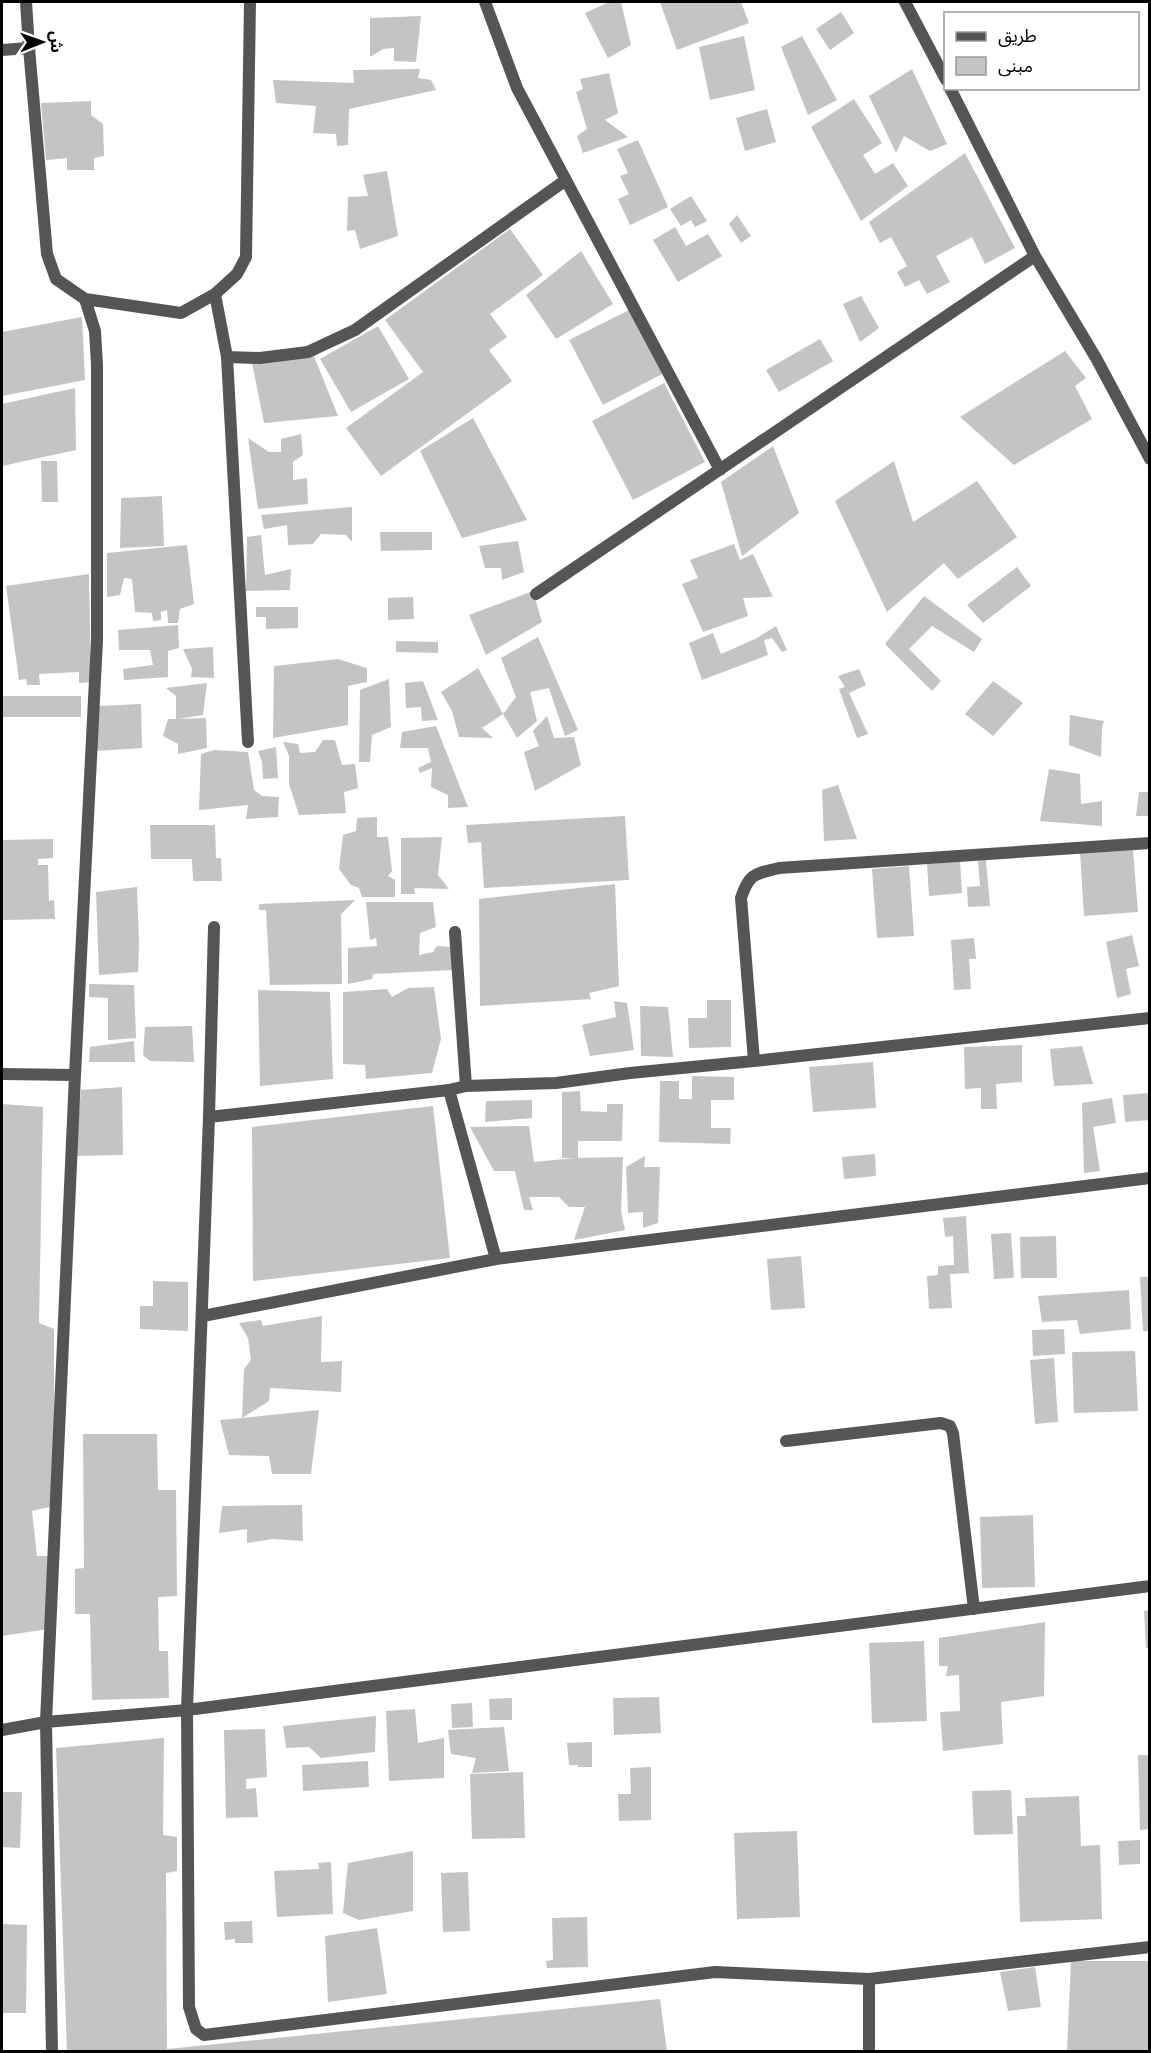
<svg xmlns="http://www.w3.org/2000/svg" width="1151" height="2053" font-family="'Golos Text','Noto Sans Arabic',sans-serif">
	<style>
		.building { fill: #c4c4c4 }
		.lines { fill: none; stroke-linecap: round; stroke-linejoin: round }
		.minor { stroke: #555; stroke-width: 12 }
	</style>
	<rect width="100%" height="100%" fill="#fff"/>
	<path class="building" d="M609 2H621L631 45 608 58 585 13Z
		M660 2H741L749 23 677 50Z
		M841 12 854 33 830 50 816 29Z
		M421 16 416 62 394 61V48L383 49 370 57V18Z
		M744 36 755 90 710 100 699 47Z
		M802 36 837 100 808 115 781 47Z
		M420 69 418 78 431 80 436 90 349 109 348 145 337 146 336 134 313 133 316 106 276 103 273 80 354 83 353 70Z
		M912 69 947 144 930 151 904 136 896 153 869 96Z
		M609 73 618 113 605 120 628 137 583 153 577 136 587 129 576 92 583 89 580 79Z
		M854 99 882 143 863 155 875 174 893 163 908 186 861 221 811 127Z
		M91 101V115L103 124 104 156 94 158V170H67V158L46 160 41 103Z
		M767 109 776 142 745 151 736 118Z
		M638 140 668 207 630 225 618 199 629 194 620 176 628 173 617 149Z
		M965 153 1015 248 985 264 972 237 936 256 950 282 927 294 919 280 905 287 897 272 907 266 891 237 880 243 869 222Z
		M387 171 398 236 360 249 355 230 347 231 348 197 368 196 363 175Z
		M691 196 707 221 695 227 691 220 681 226 670 209Z
		M737 215 751 236 741 243 729 224Z
		M675 227 686 246 708 234 722 256 678 282 653 240Z
		M510 229 543 275 490 314 507 337 489 350 512 381 381 476 346 428 423 372 385 320Z
		M581 251 613 304 556 339 526 295Z
		M861 296 879 328 860 342 843 304Z
		M631 309 664 373 603 405 569 340Z
		M82 317 85 380 2 396V332Z
		M378 326 409 379 351 412 320 359Z
		M820 339 833 361 779 392 766 370Z
		M1065 351 1086 378 1075 386 1092 419 1014 465 960 417Z
		M314 356 338 416 264 423 252 363Z
		M664 383 705 462 633 500 592 421Z
		M75 388 76 450 2 466V404Z
		M473 418 527 520 462 538 420 451Z
		M301 434 303 455 293 462V480L307 478 308 504 258 509 248 438 269 452H281V439Z
		M773 446 799 513 742 556 721 482Z
		M41 461H57L58 502H42Z
		M894 461 913 522 977 481 1017 537 958 579 944 563 887 612 835 501Z
		M162 496 164 546 120 548 121 498Z
		M352 507V542L346 535 321 534 313 544 288 545 287 525 264 529 261 515Z
		M380 532H432V550L381 551Z
		M261 535 265 575 291 569 290 590 246 591 247 537Z
		M518 541 524 572 502 580 501 568H485L479 546Z
		M734 544 740 560 753 554 773 597 743 598 748 616 703 632 682 584 698 578 690 560Z
		M187 545 194 604 180 609 178 623H168L167 610 161 612V620L153 621 152 613 135 612 132 579 124 578 120 595 107 597V553Z
		M1017 567 1031 586 983 623 967 605Z
		M89 574 91 682 79 683V672L39 674 40 685H27L26 679 19 680 6 586Z
		M533 591 542 622 486 655 469 615Z
		M924 596 982 639 974 652 932 626 909 649 941 681 932 691 885 644Z
		M413 597 414 619 388 620V598Z
		M256 607H298V628L266 629V617H256Z
		M178 625 179 648 168 651V677L124 680 123 669 153 665 150 650H119L118 630Z
		M776 626 787 650 782 652 772 638 764 640 768 655 702 680 689 643 713 633 721 654 757 638Z
		M538 637 578 730 565 736 549 688 530 692 537 721 517 738 503 714 516 697 501 658Z
		M396 641 438 642V653L396 652Z
		M213 647 214 678 191 677 192 669 183 649Z
		M338 659 367 668V682L348 686V725L273 738 274 666Z
		M478 668 503 714 482 728 493 738 459 737 452 711 441 692Z
		M859 669 866 685 849 693 868 734 857 738 839 689 845 687 838 676Z
		M389 679 391 727 372 735 370 762H359L360 690Z
		M423 681 438 720 422 721 421 707 406 708 405 683Z
		M993 681 1023 703 993 736 965 714Z
		M207 683 203 715 178 719 206 718 207 748 178 754V744L163 736 168 719H176V696L166 688Z
		M2 696H81V717H2Z
		M141 704 142 748 96 751 99 706Z
		M1070 715 1104 721 1102 727 1101 757 1069 745Z
		M547 716 554 738 574 737 581 765 535 791 524 752 539 746 533 731Z
		M436 726 468 807 448 808V795L431 787 432 768 420 773 418 768 431 762 428 748H400L402 732Z
		M323 740H335L342 765 355 764 358 788 344 792 346 813 299 815 289 784V756L283 742 298 744 300 753 315 752Z
		M276 747 278 778 263 779 262 762 258 751Z
		M214 750 248 752 254 790 262 796 279 797 278 817 246 819 248 805 199 810 201 754Z
		M1049 769 1080 774 1081 804 1102 801V826L1040 821Z
		M838 785 857 839 824 841 822 790Z
		M1139 792H1150V816H1136Z
		M625 816 629 880 484 888 481 842 468 843 466 825Z
		M377 817V837H388L392 871 388 876 395 880V897H362L359 888 351 885 339 869 343 835 356 831 357 818Z
		M150 825H215L216 858H221L222 881H193L192 859H151Z
		M442 837 438 875 449 889 414 888 415 894H401V838Z
		M53 839V858L38 859V865H48L49 901 54 900 55 919 2 920V840Z
		M1133 850 1138 912 1084 916 1080 853Z
		M986 860 990 906 968 907 967 887 980 886 978 861Z
		M960 861 962 893 929 896 927 864Z
		M909 866 914 936 877 938 872 869Z
		M615 884 619 986 589 993 591 999 480 1006 479 899Z
		M137 887 139 942 138 972 99 975 96 892Z
		M355 900 341 914 342 984 270 985 266 910H259V904Z
		M366 902H433L436 927 420 933 419 955 433 952 437 946 451 947 453 970 373 974 372 979 348 984V948L377 946 376 938 370 940Z
		M1132 935 1139 966 1126 969 1131 994 1117 998 1106 942Z
		M974 938 976 959H969L971 989 954 990 951 940Z
		M89 984 134 985 136 1038 108 1040V998L89 997Z
		M434 987 441 1039 432 1073 366 1079 365 1065 343 1064V992L387 989 392 997 408 988Z
		M258 990 330 992 333 1079 260 1086Z
		M707 1000H731V1047L689 1048 688 1018H707Z
		M614 1001 627 1003 634 1050 590 1056 582 1025 616 1017Z
		M640 1006 668 1007 673 1057 641 1056Z
		M192 1026 194 1062 150 1061 143 1055 145 1027Z
		M134 1041 135 1062H89L90 1047Z
		M1022 1045V1082L996 1084 997 1109H981V1088L965 1089 964 1047Z
		M1082 1046 1093 1084 1054 1086 1050 1049Z
		M873 1062 876 1108 813 1112 809 1067Z
		M692 1076 734 1077V1100H711V1128H731L730 1144 659 1142 660 1081H679V1099H692Z
		M122 1087 123 1155 75 1156 81 1090Z
		M580 1091 581 1111 607 1112V1104H623L622 1141H578V1158L623 1157 621 1212 625 1230 574 1240 585 1207H569L559 1197H529L533 1210H524L515 1171H494L470 1127 529 1126 534 1162 575 1158H562V1092Z
		M1150 1093V1120L1125 1122 1123 1095Z
		M1112 1098 1116 1123 1093 1127 1100 1171 1084 1173 1082 1103Z
		M532 1100V1118L485 1122 486 1101Z
		M2 1104 43 1107 39 1323 54 1329V1506L32 1511 37 1556H50L48 1629 2 1636Z
		M433 1106 450 1258 253 1281 252 1127Z
		M875 1154 876 1176 844 1179 842 1157Z
		M645 1156 644 1167H660L658 1223 643 1228V1212L628 1213 626 1167Z
		M966 1216 969 1273 950 1274 952 1308 929 1309 927 1276 938 1275V1266L954 1265 953 1236 945 1237 943 1218Z
		M1011 1233 1014 1278 994 1279 991 1234Z
		M1056 1236 1057 1278H1021L1020 1237Z
		M801 1256 805 1308 771 1310 767 1259Z
		M1140 1277H1150V1331H1143Z
		M153 1281 188 1282V1331L140 1329V1306H153Z
		M1129 1290 1131 1329 1080 1334 1077 1320 1042 1322 1038 1296Z
		M322 1316 321 1362 342 1361 341 1392 270 1388 269 1401 242 1418 319 1410 311 1474H272L269 1456 229 1455 220 1420 242 1418 244 1369 251 1360 248 1338 239 1323 261 1320 263 1326Z
		M1064 1329 1065 1354 1033 1356 1032 1330Z
		M1135 1351 1138 1411 1074 1413 1072 1352Z
		M1054 1358 1058 1422 1035 1424 1030 1360Z
		M83 1434H157L158 1490H176L177 1596 158 1597 159 1651H168L169 1698 92 1700 90 1614H75V1569L84 1568Z
		M302 1505 303 1541 272 1539 247 1543V1529L219 1533 222 1506Z
		M1033 1515 1035 1587 982 1588 980 1517Z
		M1150 1610V1648H1146L1144 1611Z
		M1045 1622 1044 1696 1001 1702 1003 1744 943 1751 940 1712 960 1711 959 1675 946 1676 948 1666H939V1638Z
		M924 1641 927 1721 872 1723 869 1643Z
		M659 1697 661 1733 614 1735 613 1698Z
		M512 1698V1720H490L489 1699Z
		M472 1703 473 1727 452 1728 451 1704Z
		M415 1709 418 1743 444 1738V1778L389 1781 386 1711Z
		M376 1716 375 1752 321 1758 309 1747 286 1748 283 1726Z
		M504 1727 509 1771 472 1773 476 1758 451 1754 448 1730Z
		M265 1729 267 1777 246 1779V1789L256 1788 258 1817 226 1818 224 1730Z
		M164 1738 163 1835 177 1837V1871L166 1873 167 2049 660 1999 667 2052H67L56 1748Z
		M592 1742V1767H578V1765H569L567 1743Z
		M1138 1755H1150V1829L1140 1830Z
		M368 1761 369 1787 303 1791 302 1765Z
		M651 1767V1820L619 1821 618 1794H631L630 1768Z
		M523 1772 525 1838 472 1839 470 1774Z
		M1011 1790 1013 1834 974 1835 972 1791Z
		M2 1792H22L20 1848 2 1847Z
		M1079 1796 1081 1846 1100 1845 1102 1919 1020 1922 1017 1816H1026L1025 1798Z
		M797 1831 800 1917 737 1919 734 1833Z
		M1140 1840V1864L1119 1865 1118 1841Z
		M413 1851V1911L359 1920 343 1913 348 1863Z
		M331 1862 333 1914 277 1917 274 1871 319 1869 318 1863Z
		M468 1872 470 1931 443 1932 441 1873Z
		M587 1917 588 1967 547 1968 546 1961 553 1960 552 1918Z
		M252 1921 253 1943H235V1939L225 1940 224 1922Z
		M2 1924 27 1925 26 2013H2Z
		M377 1928 387 1994 328 2002 325 1936Z
		M1071 1961H1150V2052H1067Z
		M1035 1967 1041 2007 1008 2011 1000 1972Z"/>
	<g class="lines">
		<path class="minor" d="M26 2 29 48 47 254 56 279 85 299 95 331 97 365V640L75 1075 46 1722 52 2052
			M485 2 517 88 720 470
			M905 2 946 80
			M2 50 29 48
			M950 88 1035 256 1096 358 1150 459
			M215 294 227 357 260 358 308 352 355 330 566 180
			M85 299 181 313 215 294 237 274 246 257 250 2
			M227 357 248 742
			M536 594 1035 256
			M455 932 466 1086
			M1150 1018 754 1061 630 1073 556 1083 466 1086 449 1090 209 1117 187 1710 189 2007 196 2029 204 2035 715 1972 869 1979 1150 1947
			M754 1061 741 898C749 873 755 874 779 868L1150 843
			M2 1074 75 1075
			M449 1090 496 1259
			M209 1117 214 927
			M203 1316 496 1259 1150 1178
			M786 1441 941 1423 950 1426 953 1433 974 1609
			M2 1730 46 1722 187 1710 1150 1586
			M869 1979V2052"/>
	</g>
	<rect width="1151" height="2053" fill="none" stroke="#000000" stroke-width="6"/>
	<rect x="944" y="12" width="195" height="78" fill="#ffffff" stroke="#999999" stroke-width="1.5"/>
	<rect x="956" y="32" width="30" height="9" fill="#555555" stroke="#999999" stroke-width="1.5"/>
	<text x="998" y="42" font-size="18" fill="#000000">طريق</text>
	<rect x="956" y="57" width="30" height="18" fill="#c4c4c4" stroke="#999999" stroke-width="1.5"/>
	<text x="998" y="72" font-size="18" fill="#000000">مبنى</text>
	<g transform="translate(42 42) rotate(89)" stroke="#ffffff" stroke-width="4.5" paint-order="stroke">
	<path d="M0-4.5L10 22L0 15L-10 22Z" fill="#000000"/>
	<text y="-9" font-size="16" font-weight="bold" text-anchor="middle" fill="#000000">ش</text>
	</g>
</svg>
